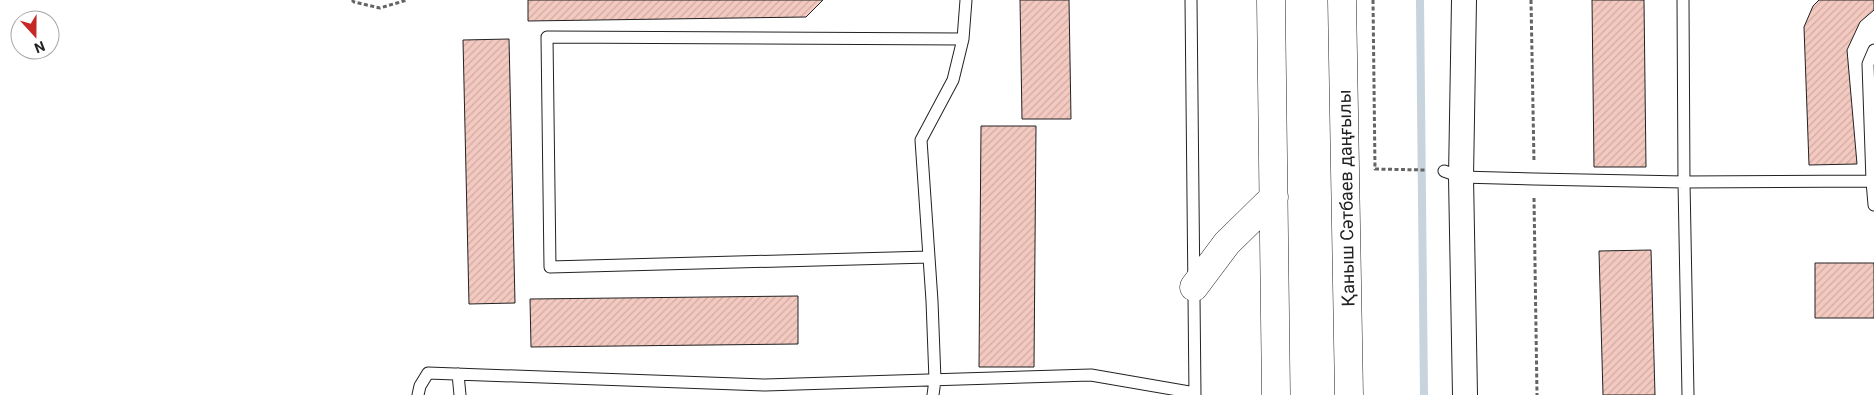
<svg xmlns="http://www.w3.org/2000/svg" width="1874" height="395" font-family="Roboto,sans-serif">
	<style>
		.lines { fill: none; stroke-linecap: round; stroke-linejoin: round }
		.stream { stroke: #c7d3dd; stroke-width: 8 }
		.building { fill: url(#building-hatch); stroke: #222 }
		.service-casing { stroke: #222; stroke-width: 13 }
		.minor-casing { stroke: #222; stroke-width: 26 }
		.secondary-casing { stroke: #222; stroke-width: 29 }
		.path { stroke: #646464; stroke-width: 3; stroke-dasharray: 4 2.5; stroke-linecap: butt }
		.service { stroke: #fff; stroke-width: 11 }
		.minor { stroke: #fff; stroke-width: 24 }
		.secondary { stroke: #fff; stroke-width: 28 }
		.labels { text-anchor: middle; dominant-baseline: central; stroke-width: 4; stroke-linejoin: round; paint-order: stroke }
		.street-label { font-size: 18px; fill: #222; stroke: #fff }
	</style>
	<defs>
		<pattern id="building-hatch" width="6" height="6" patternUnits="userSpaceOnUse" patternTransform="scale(1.25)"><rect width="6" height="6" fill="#f3c9c0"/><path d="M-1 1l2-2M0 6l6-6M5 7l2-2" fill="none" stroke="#d0aca5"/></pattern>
	</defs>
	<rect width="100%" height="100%" fill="#fff"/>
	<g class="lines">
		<path class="stream" d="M1420 0 1424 395"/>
	</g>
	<path class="building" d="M528 0H823L806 17 528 21Z
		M1020 0H1069L1071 119H1022Z
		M1592 0H1644L1646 167H1594Z
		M1819 0H1874V10L1860 22 1847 50 1857 164 1809 165 1804 27 1813 6Z
		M509 39 515 303 469 304 463 40Z
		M981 126H1036L1034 367H979Z
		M1651 250 1655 395H1603L1599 251Z
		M1815 263H1874V318H1815Z
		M798 296V344L531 347 530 299Z"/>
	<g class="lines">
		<defs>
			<path id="service" d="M1191 0 1195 395
				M1683 0 1684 182 1688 395
				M1444 171 1461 177 1534 179 1684 182 1872 181 1874 205
				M1872 181 1868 64 1874 50
				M929 257 550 267 547 37 963 39
				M458 374 460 395
				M418 395 420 386 428 373 765 385 1091 375 1195 393
				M933 395 935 380 932 301 921 140 953 80 963 39 966 0"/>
			<path id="minor" d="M1464 0 1461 177 1465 395"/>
			<path id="secondary" d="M1271 0 1276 395
				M1342 0 1349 395
				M1194 287 1227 243 1274 197"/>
		</defs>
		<use href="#service" class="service-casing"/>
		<use href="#minor" class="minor-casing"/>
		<use href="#secondary" class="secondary-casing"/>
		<path class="path" d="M352 0 354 2 380 8 407 0
			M1373 0 1375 169 1426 170
			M1531 0 1534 162
			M1534 198 1537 395"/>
		<use href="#service" class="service"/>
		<use href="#minor" class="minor"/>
		<use href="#secondary" class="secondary"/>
	</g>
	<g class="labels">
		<g class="street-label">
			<text transform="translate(1346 198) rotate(-91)">Қаныш Сәтбаев даңғылы</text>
		</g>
	</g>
	<g transform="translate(35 35) rotate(159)"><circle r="24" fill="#ffffff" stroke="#a7a7a7"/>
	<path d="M0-4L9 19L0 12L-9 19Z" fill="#c62828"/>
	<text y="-8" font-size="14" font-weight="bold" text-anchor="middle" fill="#222222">N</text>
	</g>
</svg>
